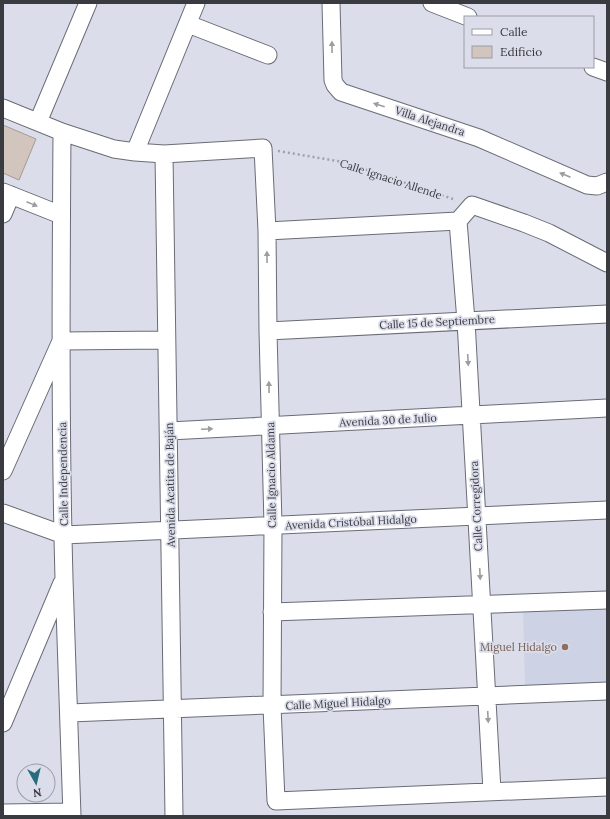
<svg xmlns="http://www.w3.org/2000/svg" width="610" height="819" font-family="Lora,serif">
	<style>
		.built { fill: #cdd2e5 }
		.building { fill: #d1c5be; stroke: #a69a94 }
		.lines { fill: none; stroke-linecap: round; stroke-linejoin: round }
		.minor-casing { stroke: #696c76; stroke-width: 19 }
		.path { stroke: #9fa1ab; stroke-width: 2.5; stroke-dasharray: 2 3; stroke-linecap: butt }
		.minor { stroke: #fff; stroke-width: 17 }
		.oneway { fill: #9c9da0 }
		.education-dot { fill: #8d6e63; stroke: #dbdeea; stroke-width: 1.5 }
		.labels { text-anchor: middle; dominant-baseline: central; stroke-width: 3.5; stroke-linejoin: round; paint-order: stroke }
		.street-label { font-size: 11px; fill: #3a3b40; stroke: #dbdeea }
		.education-label { font-size: 11px; fill: #785e54; stroke: #dbdeea; text-anchor: end }
	</style>
	<rect width="100%" height="100%" fill="#dbdeea"/>
	<path class="built" d="M607 608V684L525 686 523 610Z"/>
	<path class="building" d="M3 125 36 139 19 180 3 173Z"/>
	<g class="lines">
		<defs>
			<path id="minor" d="M331 3 333 80 335 85 341 92 479 138 587 185 597 186 607 182
				M432 3 468 17
				M188 24 268 55
				M593 67 607 72
				M3 108 62 132 114 149 135 152 164 154 263 148 267 231 268 331 273 525 272 706 276 801 607 787
				M38 122 88 3
				M62 132C61 281 60 430 64 579 66 658 70 737 72 816
				M135 152 196 3
				M164 154 174 816
				M3 192 61 215
				M3 214 11 195
				M458 221 466 321 492 791
				M458 221 472 205 524 223 549 233 607 263
				M267 231 458 221
				M268 331 607 314
				M169 431 607 408
				M3 471 61 341 166 340
				M3 513 64 535 607 510
				M272 612 607 600
				M70 713 607 691
				M3 723 62 583
				M3 813 72 812"/>
		</defs>
		<use href="#minor" class="minor-casing"/>
		<path class="path" d="M278 151 343 162 456 200"/>
		<use href="#minor" class="minor"/>
	</g>
	<defs><path id="oneway-solid" d="M-6-.8H1V-3.2L6.5 0L1 3.2V.8H-6Z"/></defs>
	<g class="oneway">
		<use href="#oneway-solid" transform="translate(332 47) rotate(-91)"/>
		<use href="#oneway-solid" transform="translate(379 105) rotate(-162)"/>
		<use href="#oneway-solid" transform="translate(565 175) rotate(-157)"/>
		<use href="#oneway-solid" transform="translate(32 204) rotate(22)"/>
		<use href="#oneway-solid" transform="translate(267 257) rotate(-91)"/>
		<use href="#oneway-solid" transform="translate(468 360) rotate(87)"/>
		<use href="#oneway-solid" transform="translate(269 387) rotate(-91)"/>
		<use href="#oneway-solid" transform="translate(207 429) rotate(-3)"/>
		<use href="#oneway-solid" transform="translate(480 574) rotate(87)"/>
		<use href="#oneway-solid" transform="translate(488 717) rotate(87)"/>
	</g>
	<circle class="education-dot" cx="565" cy="647" r="4"/>
	<g class="labels">
		<g class="street-label">
			<text transform="translate(430 121) rotate(18)">Villa Alejandra</text>
			<text transform="translate(391 179) rotate(18)">Calle Ignacio Allende</text>
			<text transform="translate(437 322) rotate(-3)">Calle 15 de Septiembre</text>
			<text transform="translate(388 420) rotate(-3)">Avenida 30 de Julio</text>
			<text transform="translate(63 474) rotate(-91)">Calle Independencia</text>
			<text transform="translate(271 475) rotate(-91)">Calle Ignacio Aldama</text>
			<text transform="translate(170 485) rotate(-91)">Avenida Acatita de Baján</text>
			<text transform="translate(476 506) rotate(-93)">Calle Corregidora</text>
			<text transform="translate(351 522) rotate(-3)">Avenida Cristóbal Hidalgo</text>
			<text transform="translate(338 703) rotate(-3)">Calle Miguel Hidalgo</text>
		</g>
		<g class="education-label">
			<text x="557" y="647">Miguel Hidalgo</text>
		</g>
	</g>
	<rect width="610" height="819" fill="none" stroke="#3a3b40" stroke-width="8"/>
	<rect x="464" y="16" width="130" height="52" fill="#dbdeea" stroke="#9b9da6"/>
	<rect x="472" y="29" width="20" height="6" fill="#ffffff" stroke="#9b9da6"/>
	<text x="500" y="36" font-size="12" fill="#3a3b40">Calle</text>
	<rect x="472" y="46" width="20" height="12" fill="#d1c5be" stroke="#9b9da6"/>
	<text x="500" y="56" font-size="12" fill="#3a3b40">Edificio</text>
	<g transform="translate(36 783) rotate(172)"><circle r="19" fill="#dbdeea" stroke="#9b9da6"/>
	<path d="M0-3L7 15L0 10L-7 15Z" fill="#296c7d"/>
	<text y="-6" font-size="11" font-weight="bold" text-anchor="middle" fill="#3a3b40">N</text>
	</g>
</svg>
